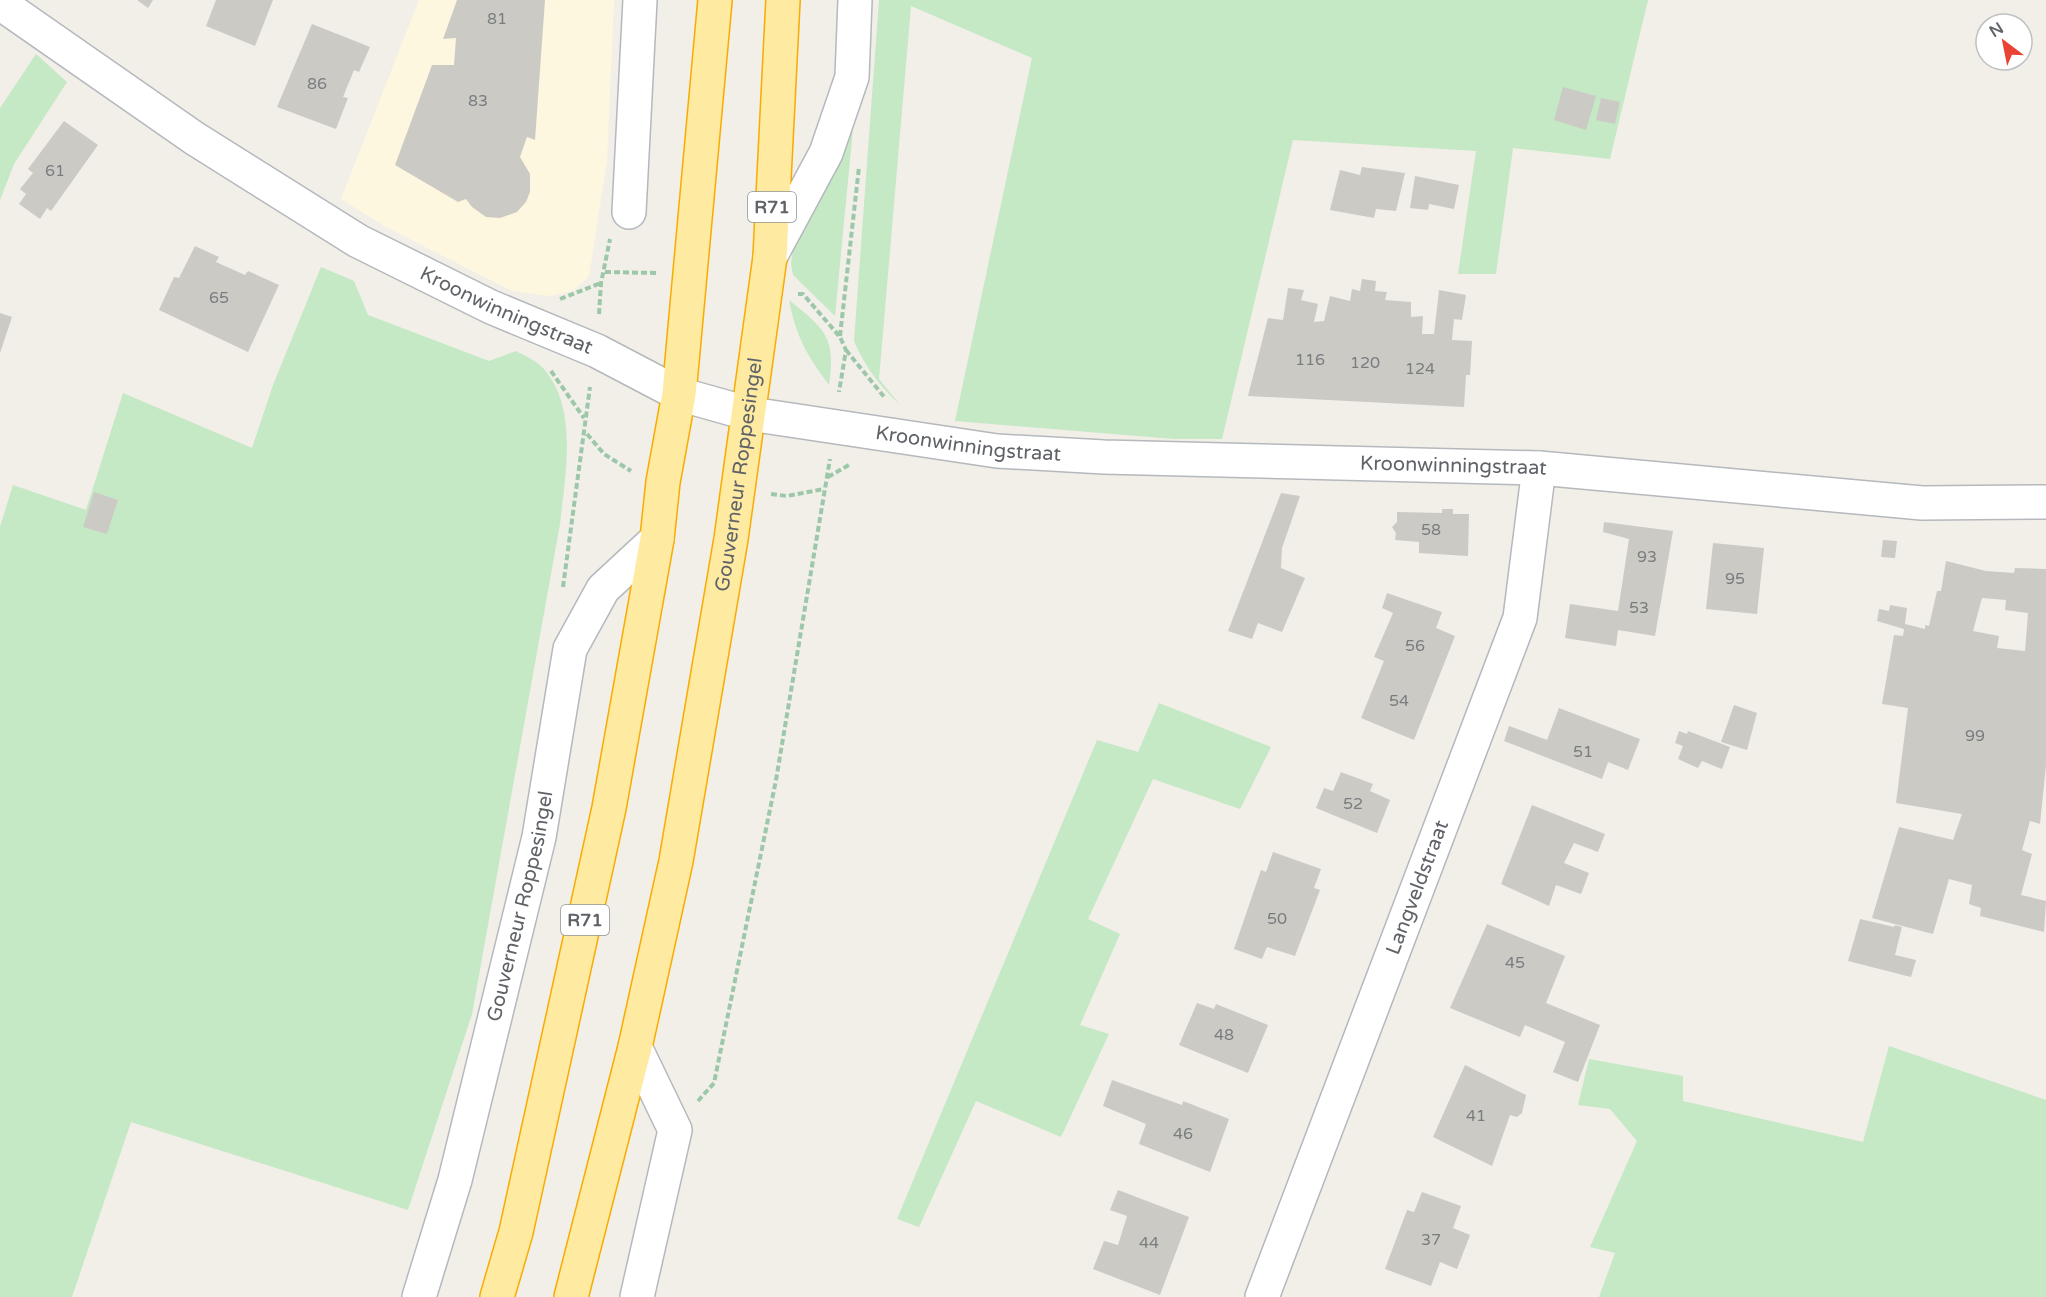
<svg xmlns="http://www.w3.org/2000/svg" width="2046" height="1297" font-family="'Varela Round',sans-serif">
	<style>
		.commercial { fill: #fef7e0 }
		.green { fill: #c5e8c5 }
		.building { fill: #cccac5; fill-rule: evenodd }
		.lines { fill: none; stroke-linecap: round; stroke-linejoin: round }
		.minor-casing { stroke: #b5b8bc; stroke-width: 36 }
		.trunk-casing { stroke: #f9ab00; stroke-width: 36 }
		.path { stroke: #9cc7a9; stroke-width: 4; stroke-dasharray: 6 3; stroke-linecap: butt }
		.minor { stroke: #fff; stroke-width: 33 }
		.trunk { stroke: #feeaa1; stroke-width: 33 }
		.labels { text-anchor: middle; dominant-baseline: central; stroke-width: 4.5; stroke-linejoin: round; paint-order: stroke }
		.number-label { font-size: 16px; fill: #7a7d7f }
		.shield { fill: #fff; stroke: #8f9295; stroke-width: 1.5 }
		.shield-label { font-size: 18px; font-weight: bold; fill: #5f6368 }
		.street-label { font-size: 20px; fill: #5f6368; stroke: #fff }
	</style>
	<rect width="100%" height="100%" fill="#f1efe8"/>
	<path class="commercial" d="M419 0H614L607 161 589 276 573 291 550 296 512 291 386 227 341 199Z"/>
	<path class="green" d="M879 0H1648L1610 159 1513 148 1496 274H1458L1476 151 1293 140 1222 439H1174L955 421 1032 58 911 6 879 379 900 405C880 386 865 367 854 341Z
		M36 54 67 82 14 164 0 200V108Z
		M853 129 835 316 793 275 791 264 794 242 835 174Z
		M321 267 354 281 368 315 489 361 516 351C525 356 537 361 543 368 579 408 565 477 560 524L472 1014 408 1210 131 1122 72 1297H0V527L13 485 86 510 123 393 252 448 273 385Z
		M789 300C825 329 836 337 829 385 807 355 796 337 789 300Z
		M1159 703 1271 747 1240 809 1153 779 1088 919 1120 934 1080 1025 1109 1034 1061 1137 976 1101 919 1227 897 1219 1097 740 1138 752Z
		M1889 1046 2046 1100V1297H1599L1615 1253 1590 1247 1637 1141 1610 1109 1578 1105 1589 1059 1683 1076V1101L1863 1142Z"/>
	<path class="building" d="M137 0H153L148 8Z
		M216 0H273L255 46 206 26Z
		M457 0H545L535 140 527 137 520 157 530 174V192L526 202 517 212 500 218 486 217 472 207 466 199 458 202 395 165 432 65H454L456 38 443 39Z
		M312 24 370 47 359 72 354 70 343 97 348 98 336 129 277 107Z
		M1563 87 1596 96 1586 130 1554 120Z
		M1601 98 1620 102 1615 124 1596 120Z
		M64 121 98 145 51 211 47 208 40 219 19 204 26 194 20 189 33 173 28 169Z
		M1362 167 1405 173 1396 211 1376 209 1374 218 1330 210 1340 170 1360 175Z
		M1415 176 1459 185 1454 209 1429 204 1428 210 1410 208Z
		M195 246 219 257 216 262 245 275 248 271 279 285 248 352 159 310 174 277 179 278Z
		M1362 279 1376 281 1375 291 1387 292 1385 300 1411 302V317L1423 316 1422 334H1434L1439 290 1466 295 1462 320 1454 319 1452 340 1472 341 1470 375H1466L1464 407 1248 396 1268 318 1283 320 1288 288 1304 290 1301 300 1318 304 1314 322 1324 321 1330 296 1350 301 1352 289 1360 291Z
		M0 313 12 317 0 353Z
		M94 492 118 500 107 534 83 527Z
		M1281 493 1300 496 1282 548 1281 568 1305 578 1282 632 1258 623 1252 639 1228 631Z
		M1442 509H1453V514H1469L1468 556 1419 553V542L1395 540 1396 533 1392 527 1397 522V512L1442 513Z
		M1604 522 1673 531 1655 636 1618 630 1616 646 1565 638 1570 604 1618 611 1629 539 1603 532Z
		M1883 540 1897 541 1895 558 1881 557Z
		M1713 543 1764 548 1757 614 1706 609Z
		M1946 561 1986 571 2014 573 2015 568 2046 569V765L2040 824 2030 821 2022 850 2032 854 2021 895 2046 901 2044 932 1980 916 1981 908 1969 904 1972 885 1949 879 1933 934 1872 918 1899 827 1953 840 1962 814 1896 803 1908 708 1882 704 1894 635 1903 636 1904 629 1877 621 1879 609 1889 611 1890 605 1907 608 1905 624 1925 629V625L1929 626 1937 591H1941ZM1982 598 2006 600 2005 610 2028 613 2025 651 1997 648 1999 636 1973 631Z
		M1387 593 1442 612 1436 628 1455 636 1414 740 1361 718 1384 661 1374 657 1393 613 1382 608Z
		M1734 705 1757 713 1747 750 1721 742Z
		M1559 708 1640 739 1628 770 1608 762 1602 779 1504 741 1509 726 1547 740Z
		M1679 731 1687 734 1688 731 1730 747 1722 769 1702 761 1698 768 1678 759 1683 746 1675 743Z
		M1341 772 1373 784 1370 791 1390 800 1377 833 1316 808 1324 788 1333 791Z
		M1532 805 1605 834 1598 852 1574 843 1564 863 1589 873 1581 894 1556 885 1549 906 1501 884Z
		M1273 852 1321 869 1314 888 1320 890 1295 956 1267 947 1262 959 1234 949 1261 870 1266 872Z
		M1860 919 1894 927 1895 925 1902 927 1895 955 1916 960 1911 977 1848 961Z
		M1487 924 1565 956 1546 1003 1600 1025 1578 1082 1553 1072 1565 1042 1525 1025 1520 1037 1450 1008Z
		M1197 1003 1214 1009 1216 1004 1268 1025 1248 1073 1179 1045Z
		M1465 1065 1526 1095 1522 1113 1517 1117 1510 1115 1492 1166 1433 1137Z
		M1112 1080 1182 1105 1183 1101 1229 1119 1210 1172 1139 1144 1146 1124 1103 1106Z
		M1118 1190 1189 1217 1160 1295 1093 1269 1104 1241 1118 1245 1127 1216 1110 1210Z
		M1422 1192 1461 1206 1453 1228 1470 1235 1457 1269 1440 1262 1431 1286 1385 1269 1407 1210 1414 1212Z"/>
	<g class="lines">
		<defs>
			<g id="minor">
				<path id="s1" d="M0 3 194 138 358 241 491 307 597 351 679 394 750 414 997 451 1104 457 1539 468 1922 503 2046 502"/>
				<path d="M629 212 640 0"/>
				<path d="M770 257 826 153 852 77 855 0"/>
				<path d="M635 1047 675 1130 637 1297"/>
				<path id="s2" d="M419 1297 455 1180 539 837 570 649 603 589 657 539"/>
				<path id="s3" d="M1262 1297 1520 618 1539 468"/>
			</g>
			<g id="trunk">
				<path d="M497 1297 516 1232 609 808 657 539 663 482 679 394 715 0"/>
				<path id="s4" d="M571 1297 635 1047 676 861 731 539 770 257 783 0"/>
			</g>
		</defs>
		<use href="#minor" class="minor-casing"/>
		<use href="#trunk" class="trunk-casing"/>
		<path class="path" d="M605 272 657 273
			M798 294H803L840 337 846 350 839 392
			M560 299 601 283
			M599 314 601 283 610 239
			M840 336 859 167
			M846 350 885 398
			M551 371 584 418
			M587 434 604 454 631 471
			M828 477 849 465
			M771 494 787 496 824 489
			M563 587 590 387
			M698 1101 714 1083 776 780 830 459"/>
		<use href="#minor" class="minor"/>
		<use href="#trunk" class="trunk"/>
	</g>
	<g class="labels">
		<g class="number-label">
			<text x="497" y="19">81</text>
			<text x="317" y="84">86</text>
			<text x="478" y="101">83</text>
			<text x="55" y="171">61</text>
			<text x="219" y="298">65</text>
			<text x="1310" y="360">116</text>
			<text x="1365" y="363">120</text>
			<text x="1420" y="369">124</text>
			<text x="1431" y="530">58</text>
			<text x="1647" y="557">93</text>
			<text x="1735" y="579">95</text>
			<text x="1639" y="608">53</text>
			<text x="1415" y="646">56</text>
			<text x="1399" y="701">54</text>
			<text x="1975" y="736">99</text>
			<text x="1583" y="752">51</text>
			<text x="1353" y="804">52</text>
			<text x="1277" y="919">50</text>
			<text x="1515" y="963">45</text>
			<text x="1224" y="1035">48</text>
			<text x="1476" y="1116">41</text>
			<text x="1183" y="1134">46</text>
			<text x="1431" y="1240">37</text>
			<text x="1149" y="1243">44</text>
		</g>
		<g class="shield">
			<rect x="748" y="192" width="48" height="30" rx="4.5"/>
			<rect x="561" y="905" width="48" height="30" rx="4.5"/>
		</g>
		<g class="shield-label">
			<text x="772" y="207">R71</text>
			<text x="585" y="920">R71</text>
		</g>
		<g class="street-label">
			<text stroke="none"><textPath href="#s1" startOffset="594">Kroonwinningstraat</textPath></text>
			<text stroke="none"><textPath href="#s1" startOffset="1080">Kroonwinningstraat</textPath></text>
			<text stroke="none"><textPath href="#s1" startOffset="1566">Kroonwinningstraat</textPath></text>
			<text stroke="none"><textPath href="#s4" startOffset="840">Gouverneur Roppesingel</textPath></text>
			<text stroke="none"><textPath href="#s3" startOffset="438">Langveldstraat</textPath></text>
			<text stroke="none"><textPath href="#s2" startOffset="404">Gouverneur Roppesingel</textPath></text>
		</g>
	</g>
	<g transform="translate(2004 42) rotate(328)"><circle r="28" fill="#ffffff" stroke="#bfc1c3" stroke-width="1.5"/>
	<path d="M0-4.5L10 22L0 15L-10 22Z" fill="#ea4335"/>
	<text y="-9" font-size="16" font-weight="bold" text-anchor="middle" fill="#5f6368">N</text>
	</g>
</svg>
